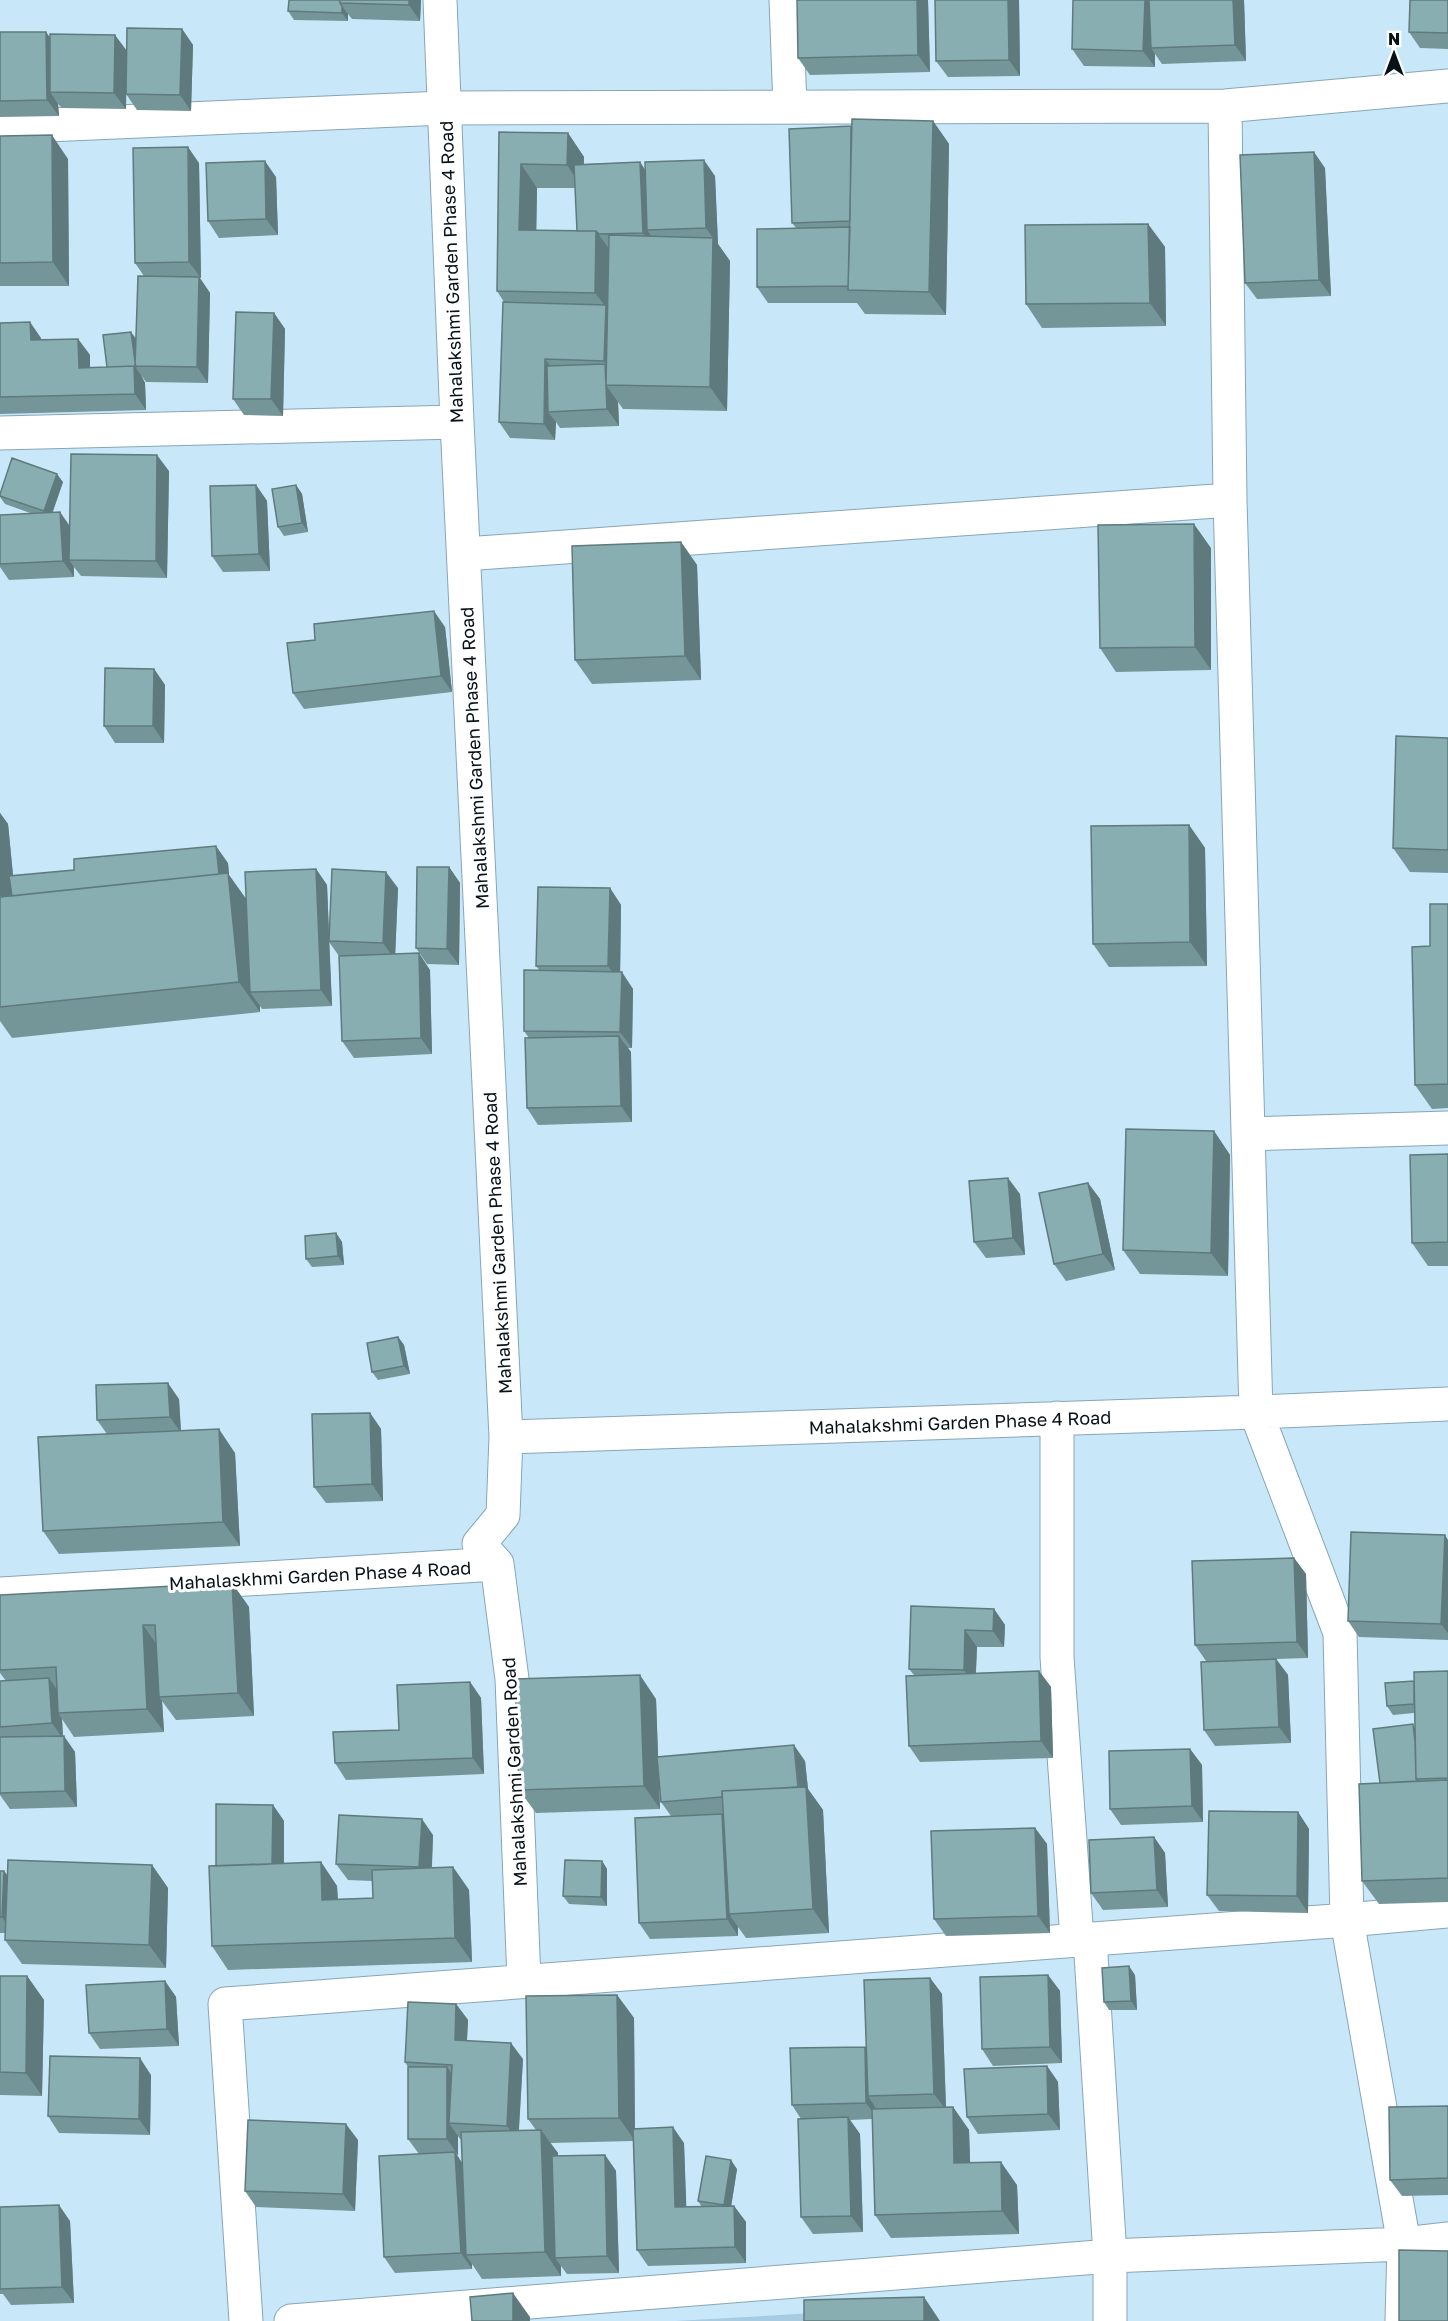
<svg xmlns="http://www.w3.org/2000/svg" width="1448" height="2321" font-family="'Golos Text',sans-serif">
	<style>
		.green { fill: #a7cbe0 }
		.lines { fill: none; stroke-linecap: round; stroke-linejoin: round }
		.minor-casing { stroke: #87a5b7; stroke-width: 35 }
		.minor { stroke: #fff; stroke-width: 33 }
		.wall { fill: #759698; fill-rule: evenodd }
		.shaded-wall { fill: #5f7a7c }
		.building { fill: #88aeb1; stroke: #5f7a7c; stroke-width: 1.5 }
		.labels { text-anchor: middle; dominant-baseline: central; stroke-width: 6; stroke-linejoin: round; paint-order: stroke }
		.street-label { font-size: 18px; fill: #071218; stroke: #fff }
	</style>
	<rect width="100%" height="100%" fill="#c8e8fa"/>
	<path class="green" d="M832 2312V2321H675Z"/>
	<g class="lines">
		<defs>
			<path id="minor" d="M440 0 457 422 506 1437 1256 1412 1448 1404
				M786 0 790 107
				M1225 106 1230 500 1256 1412 1340 1633 1347 1920 1448 1911
				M0 127 444 108 1225 106 1448 86
				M0 433 457 422
				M465 554 1230 500
				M1248 1134 1448 1128
				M1057 1418V1657L1077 1939
				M497 1564 512 1679 524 1980
				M0 1594 497 1564 479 1544 503 1515 506 1437
				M1090 1939 1110 2256V2321
				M246 2321 225 2004 1347 1920 1404 2244 1402 2321
				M291 2321 1110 2256 1404 2244 1448 2239"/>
		</defs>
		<use href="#minor" class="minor-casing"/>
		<use href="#minor" class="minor"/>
	</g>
	<path class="wall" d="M289 0H421L420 21 352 19 348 14V21L294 20 288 11Z
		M928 0 930 72 810 75 798 58Z
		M935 0H1019L1020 76 948 77 936 61Z
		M1073 0H1244L1246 61 1162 64 1155 54V67L1084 66 1072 49Z
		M1448 0V49L1420 48 1409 32Z
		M182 29 193 45 191 111 137 110 126 94V109L62 108 58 104 59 116 0 117V32H46L50 38 127 51Z
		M933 121 949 144 946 315 865 314 857 303H768L757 287 796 228 792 223Z
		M499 132 568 133 584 157V164L640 162 645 170 715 176 718 244 730 261 727 411 623 409 618 402 619 426 560 428 556 422 555 440 510 438 499 422 504 302 497 291ZM537 188H575L577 231 536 230Z
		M0 136 68 159 69 286H0Z
		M199 163 201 278H200L210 293 208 383 146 382 141 375 145 383 146 410 0 414V323L41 338V340L78 339 90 355V368L107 367 136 338 144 276 135 263Z
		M1325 168 1331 296 1257 299 1245 283Z
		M276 177 278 235 219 238 208 221Z
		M1148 224 1165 247 1166 326 1042 328 1026 304Z
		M274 313 285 329 283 416 244 415 233 399Z
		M169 471 167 578 81 576 74 567V577L9 580 0 567V515L33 514 5 504 0 497V494L63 482 52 513 60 512 70 526Z
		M256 485 267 501 270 571 223 572 212 556Z
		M296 485 302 494 308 532 284 536 278 527Z
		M681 542 697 565 701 680 592 684 575 660Z
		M1211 548V670L1116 672 1100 648Z
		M445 627 452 692 304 709 293 693 315 640Z
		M154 669 165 685 164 743H115L104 726Z
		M1448 738V873L1410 872 1393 848Z
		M0 813 8 824 13 876 228 863 229 875 246 899 316 869 327 885 329 933 398 888 395 954 430 970 432 1054 354 1058 342 1041 339 956 329 942 332 1006 262 1009 260 1006V1012L12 1038 0 1021Z
		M1189 825 1205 848 1207 966 1109 967 1093 944Z
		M449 867 460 883 459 965 427 964 416 948Z
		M610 888 621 905 620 972 633 989 632 1048H628L631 1052 632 1122 538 1125 527 1108 529 1038 524 1031 540 971 536 966Z
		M1448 904V1108L1432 1109 1415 1085 1430 946Z
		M1214 1131 1230 1155 1228 1276 1140 1274 1123 1250Z
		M1448 1154V1266H1428L1412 1243Z
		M1088 1183 1100 1199 1115 1270 1066 1281 1054 1264Z
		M1020 1194 1025 1255 986 1258 974 1242Z
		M336 1233 342 1242 344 1265 312 1267 306 1259Z
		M398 1337 404 1345 410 1374 378 1380 372 1372Z
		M179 1399 181 1431 235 1453 240 1546 59 1554 43 1531 107 1434 97 1420Z
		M370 1413 381 1429 383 1501 326 1503 314 1487Z
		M1448 1540V1640L1359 1637 1348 1621Z
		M1294 1558 1306 1574 1308 1658 1276 1659 1288 1675 1291 1743 1215 1746 1204 1730 1206 1661 1195 1645Z
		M232 1583 249 1607 254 1716 176 1720 162 1701 164 1732 74 1737 62 1719 63 1736 75 1752 77 1807 10 1809 0 1795V1681H6L0 1673V1670Z
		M994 1609 1005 1625 1004 1647H977L976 1673 1039 1671 1051 1687 1053 1758 920 1762 909 1746 914 1675 909 1669Z
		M1448 1671V1902L1379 1904 1362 1881 1380 1783 1415 1726 1414 1713 1393 1715 1387 1706 1414 1681Z
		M470 1682 481 1698 484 1774 346 1780 335 1763 399 1730Z
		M656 1699 658 1756 805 1761 808 1789 823 1810 829 1933 746 1938 738 1927V1936L650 1939 639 1923 671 1816 661 1802 659 1783 660 1809 536 1813 519 1790Z
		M1190 1749 1202 1765 1203 1822 1121 1825 1110 1809Z
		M273 1805 284 1821V1864L321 1862 337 1886 338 1899 373 1898 372 1881 348 1880 336 1864 433 1835 432 1868 453 1867 469 1890 472 1962 228 1970 212 1946 216 1866Z
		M1298 1812 1309 1829 1308 1913 1219 1911 1207 1895Z
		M1035 1828 1047 1844 1050 1933 946 1936 934 1919Z
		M1154 1837 1165 1853 1168 1907 1103 1910 1091 1893Z
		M602 1861 607 1869V1906L569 1904 563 1896Z
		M152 1865 168 1888 166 1968 22 1964 5 1940V1933H0V1871H4L8 1876Z
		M1048 1975 1060 1991 1062 2063 993 2066 982 2049Z
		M1135 1975 1137 2010H1109L1104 2002Z
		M0 1976H27L44 2000 42 2096 0 2095Z
		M930 1978 942 1994 946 2107H953L969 2130 970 2163 1017 2185 1019 2234 891 2238 875 2215 872 2119 850 2120 860 2134 863 2232 813 2234 801 2217V2119L792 2105 866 2049Z
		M165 1981 176 1997 179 2046 100 2049 89 2033Z
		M617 1995 634 2018 635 2129 684 2143 686 2207H702L698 2201 737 2169 731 2206H734L746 2222V2263L648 2266 637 2250 633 2141 550 2143 558 2153V2156L605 2155 616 2171 619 2273 567 2274 561 2266V2276L482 2279 472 2264V2269L395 2273 384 2257 419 2154 408 2139V2067L405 2062 456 2004 468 2020 467 2041 523 2059 519 2130H536L528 2119ZM458 2136 460 2139H461L462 2163 457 2155H458Z
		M1047 2066 1058 2082 1060 2130 978 2134 967 2117Z
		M151 2075 150 2135 59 2133 48 2116Z
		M1448 2106V2195L1402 2196 1390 2180Z
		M358 2140 355 2211 256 2207 245 2191Z
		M0 2207 70 2221 74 2303 11 2305 3 2294H0Z"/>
	<path class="shaded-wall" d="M409 0H421L420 21 409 5Z
		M917 0H928L930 72 918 55Z
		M1008 0H1019L1020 76 1009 60Z
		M1145 0H1157L1151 48 1155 54V67L1143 51Z
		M1233 0H1244L1246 61 1235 45Z
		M342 6 348 14V21L342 13Z
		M182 29 193 45 191 111 180 95Z
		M46 32 57 48 50 92 58 104 59 116 47 100Z
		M115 35 127 51 126 109 114 93Z
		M933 121 949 144 946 315 929 292Z
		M568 133 584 157 583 189 567 165Z
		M52 135 68 159 69 286 53 262Z
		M188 147 199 163 201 278 189 262Z
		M1314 152 1325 168 1331 296 1319 280Z
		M704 160 715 176 718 244 730 261 727 411 710 387 713 238 706 228Z
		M265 161 276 177 278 235 266 219Z
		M640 162 651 179 647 230 654 240V249L643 233Z
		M521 164 537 188 536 254 519 230Z
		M1148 224 1165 247 1166 326 1150 303Z
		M596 231 613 254 616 377 604 361 606 307 595 293Z
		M199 277 210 293 208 383 197 367Z
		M274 313 285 329 283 416 271 399Z
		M30 322 41 338 42 357 31 340Z
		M131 332 137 340 135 366Z
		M78 339 90 355V384L79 368Z
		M545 359 557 375 548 412 556 422 555 440 544 424Z
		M134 366 135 367 141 375 145 383 146 410 135 394Z
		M606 385 618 402 619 426 607 409Z
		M157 455 169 471 167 578 156 561Z
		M57 474 63 482 50 520 44 511Z
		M256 485 267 501 270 571 259 554Z
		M296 485 302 494 308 532 302 523Z
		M60 512 71 529 69 560 74 567V577L63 561Z
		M1194 524 1211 548V670L1195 647Z
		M681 542 697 565 701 680 685 656Z
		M434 611 445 627 452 692 441 676Z
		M154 669 165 685 164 743 153 726Z
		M0 813 8 824 16 905 0 900Z
		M1189 825 1205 848 1207 966 1190 942Z
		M216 846 228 863 229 875 249 903 250 992 260 1006V1012L239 982 220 886Z
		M449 867 460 883 459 965 447 949Z
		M316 869 327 885 332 1006 321 990Z
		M386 872 398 888 395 960 383 943Z
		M610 888 621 905 620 983 608 966Z
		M419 953 430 970 432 1054 421 1038Z
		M622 972 633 989 632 1048 620 1032Z
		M619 1036 631 1052 632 1122 621 1106Z
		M1214 1131 1230 1155 1228 1276 1211 1253Z
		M1008 1178 1020 1194 1025 1255 1013 1238Z
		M1088 1183 1100 1199 1115 1270 1103 1254Z
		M336 1233 342 1242 344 1265 338 1256Z
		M398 1337 404 1345 410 1374 404 1366Z
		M168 1383 179 1399 181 1433 170 1417Z
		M370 1413 381 1429 383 1501 372 1484Z
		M219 1429 235 1453 240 1546 223 1522Z
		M1445 1535 1448 1540V1633L1441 1624Z
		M1294 1558 1306 1574 1308 1658 1297 1642Z
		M232 1583 249 1607 254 1716 238 1693Z
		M994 1609 1005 1625 1004 1647 993 1631Z
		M143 1625 160 1649 159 1697 162 1701 164 1732 147 1709Z
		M965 1630 977 1647 975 1686 964 1670Z
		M1276 1659 1288 1675 1291 1743 1279 1727Z
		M1039 1671 1051 1687 1053 1758 1041 1741Z
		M640 1675 656 1699 660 1809 644 1786Z
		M49 1678 60 1694 58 1713 62 1719 63 1739 52 1723Z
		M470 1682 481 1698 484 1774 473 1758Z
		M64 1736 75 1752 77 1807 65 1791Z
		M794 1745 805 1761 808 1789 823 1810 829 1933 813 1909Z
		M1190 1749 1202 1765 1203 1822 1192 1806Z
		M273 1805 284 1821V1885L272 1869Z
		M1298 1812 1309 1829 1308 1913 1297 1896Z
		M722 1814 733 1830 729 1914 738 1927V1936L727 1919Z
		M422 1819 433 1835 431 1884 419 1867Z
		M1035 1828 1047 1844 1050 1933 1038 1916Z
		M1154 1837 1165 1853 1168 1907 1157 1890Z
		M602 1861 607 1869V1906L601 1897Z
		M321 1862 337 1886 339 1923 322 1900Z
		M152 1865 168 1888 166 1968 149 1945Z
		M453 1867 469 1890 472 1962 455 1938Z
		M4 1871 16 1887 13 1933 2 1917Z
		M1129 1966 1135 1975 1137 2010 1131 2001Z
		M1048 1975 1060 1991 1062 2063 1050 2047Z
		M27 1976 44 2000 42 2096 26 2073Z
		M930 1978 942 1994 946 2110 934 2094Z
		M165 1981 176 1997 179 2046 167 2029Z
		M617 1995 634 2018 635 2141 619 2118Z
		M456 2004 468 2020 466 2056 455 2040Z
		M511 2043 523 2059 518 2142 507 2126Z
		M865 2047 876 2063 868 2096 877 2110 878 2119 866 2103Z
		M140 2058 151 2075 150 2135 139 2119Z
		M1047 2066 1058 2082 1060 2130 1048 2114Z
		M447 2067 458 2083 449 2123 458 2136V2155L447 2139Z
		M953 2107 969 2130 971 2187 954 2163Z
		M848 2117 860 2134 863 2232 851 2216Z
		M346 2124 358 2140 355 2211 343 2194Z
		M673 2127 684 2143 687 2224 675 2207Z
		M541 2130 558 2153 561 2258H555L561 2266V2276L545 2252Z
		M455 2152 466 2169V2255L472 2264V2269L461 2253Z
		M605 2155 616 2171 619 2273 607 2256Z
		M731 2160 737 2169 730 2214 724 2205Z
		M1001 2162 1017 2185 1019 2234 1002 2211Z
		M59 2205 70 2221 74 2303 62 2287Z
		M734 2206 746 2222V2263L735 2247Z
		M513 2293 530 2317V2321H513Z
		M924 2297 940 2321H924Z"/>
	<path class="building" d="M289 0H340V3L342 6V13L288 11Z
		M340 0H409V5L340 3Z
		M797 0H917L918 55 798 58Z
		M935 0H1008L1009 60 936 61Z
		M1073 0H1145L1143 51 1072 49Z
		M1149 0H1233L1235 45 1151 48Z
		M1410 0H1448V33L1409 32Z
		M127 28 182 29 180 95 126 94Z
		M0 32H46L47 100 0 101Z
		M50 34 115 35 114 93 50 92Z
		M852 119 933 121 929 292 848 290Z
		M851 126 850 221 792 223 789 129Z
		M499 132 568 133 567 165 521 164 519 230 596 231 595 293 497 291Z
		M52 135 53 262 0 263V136Z
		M188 147 189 262 135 263 133 148Z
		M1314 152 1319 280 1245 283 1240 155Z
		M704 160 706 228 647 230 645 162Z
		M265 161 266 219 208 221 206 163Z
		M640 162 643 233 599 234 596 231H577L574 165Z
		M1148 224 1150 303 1026 304 1025 225Z
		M850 227 848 286 757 287V229Z
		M609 235 713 238 710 387 606 385Z
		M138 276 199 277 197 367 135 366Z
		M503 302 606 305 604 361 545 359 544 424 499 422Z
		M236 312 274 313 271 399H233Z
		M30 322 31 340 78 339 79 368 134 366 135 394 0 397V323Z
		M131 332 136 369 134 366 107 367 103 335Z
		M605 364 607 409 548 412 547 366Z
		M71 454 157 455 156 561 69 560Z
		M12 458 57 474 44 511 0 496V494Z
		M256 485 259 554 212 556 210 486Z
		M296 485 302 523 278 527 272 489Z
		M60 512 63 561 0 564V515Z
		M1194 524 1195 647 1100 648 1098 525Z
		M681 542 685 656 575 660 572 546Z
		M434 611 441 676 293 693 287 643 315 640 314 624Z
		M105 668 154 669 153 726H104Z
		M1396 736 1448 738V850L1393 848Z
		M1189 825 1190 942 1093 944 1091 826Z
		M216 846 219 874 12 896 9 876 74 870V859Z
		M417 867H449L447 949 416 948Z
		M316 869 321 990 250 992 245 872Z
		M332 869 386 872 383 943 329 941Z
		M228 873 239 982 0 1007V897Z
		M538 887 610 888 608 966H536Z
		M1430 904H1448V1084L1415 1085 1412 947 1430 946Z
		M419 953 421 1038 342 1041 339 956Z
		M524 970 622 972 620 1032 524 1031Z
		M619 1036 621 1106 527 1108 525 1038Z
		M1126 1129 1214 1131 1211 1253 1123 1250Z
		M1448 1154V1242L1412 1243 1410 1155Z
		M1008 1178 1013 1238 974 1242 969 1181Z
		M1088 1183 1103 1254 1054 1264 1039 1193Z
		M336 1233 338 1256 306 1259 305 1236Z
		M398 1337 404 1366 372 1372 367 1343Z
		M168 1383 170 1417 97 1420 96 1385Z
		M370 1413 372 1484 314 1487 312 1414Z
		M219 1429 223 1522 43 1531 38 1437Z
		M1351 1532 1445 1535 1441 1624 1348 1621Z
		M1294 1558 1297 1642 1195 1645 1192 1561Z
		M232 1583 238 1693 159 1697 155 1625H143L147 1709 58 1713 56 1667 0 1670V1595Z
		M911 1606 994 1609 993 1631 965 1630 964 1670 909 1669Z
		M1276 1659 1279 1727 1204 1730 1201 1662Z
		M1039 1671 1041 1741 909 1746 906 1676Z
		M1448 1671V1778L1416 1779 1414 1672Z
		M640 1675 644 1786 519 1790 515 1679Z
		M49 1678 52 1723 0 1727V1681Z
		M1414 1681V1704L1387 1706 1385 1683Z
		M470 1682 473 1758 335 1763 333 1732 399 1730 397 1685Z
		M1413 1724 1415 1741 1416 1779 1418 1781 1380 1783 1373 1729Z
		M64 1736 65 1791 0 1793V1737Z
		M794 1745 798 1787 722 1791V1797L661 1802 657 1757Z
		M1190 1749 1192 1806 1110 1809 1109 1751Z
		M1448 1780V1878L1362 1881 1359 1784Z
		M806 1787 813 1909 729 1914 722 1791Z
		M216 1804 273 1805 272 1864 216 1866Z
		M1209 1811 1298 1812 1297 1896 1207 1895Z
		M722 1814 727 1919 639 1923 635 1818Z
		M339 1815 422 1819 419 1867 336 1864Z
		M1035 1828 1038 1916 934 1919 931 1831Z
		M1154 1837 1157 1890 1091 1893 1089 1840Z
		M8 1860 152 1865 149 1945 5 1940Z
		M565 1860 602 1861 601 1897 563 1896Z
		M321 1862 322 1900 373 1898 372 1870 453 1867 455 1938 212 1946 209 1866Z
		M0 1871H4L2 1917H0Z
		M1129 1966 1131 2001 1104 2002 1102 1968Z
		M1048 1975 1050 2047 982 2049 980 1977Z
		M0 1976H27L26 2073 0 2072Z
		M930 1978 934 2094 868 2096 864 1980Z
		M165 1981 167 2029 89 2033 86 1985Z
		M617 1995 619 2118 528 2119 526 1996Z
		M408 2002 456 2004 455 2040 511 2043 507 2126 449 2123 452 2065 405 2062Z
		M865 2047 866 2103 792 2105 790 2048Z
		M50 2056 140 2058 139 2119 48 2116Z
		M1047 2066 1048 2114 967 2117 964 2069Z
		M408 2067H447V2139H408Z
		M1448 2106V2178L1390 2180 1389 2107Z
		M953 2107 954 2163 1001 2162 1002 2211 875 2215 872 2109Z
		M848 2117 851 2216 801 2217 798 2119Z
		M248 2120 346 2124 343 2194 245 2191Z
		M673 2127 675 2207 734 2206 735 2247 637 2250 633 2129Z
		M541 2130 545 2252 466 2255 461 2132Z
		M455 2152 461 2253 384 2257 379 2156Z
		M605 2155 607 2256 555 2258 552 2156Z
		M706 2156 731 2160 724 2205 698 2201Z
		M59 2205 62 2287 0 2289V2207Z
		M1399 2250 1448 2251V2321H1399Z
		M513 2293V2321H472L470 2297Z
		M924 2297V2321H804V2300Z"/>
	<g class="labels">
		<g class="street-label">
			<text transform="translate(451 272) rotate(-92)">Mahalakshmi Garden Phase 4 Road</text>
			<text transform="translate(474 758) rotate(-93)">Mahalakshmi Garden Phase 4 Road</text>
			<text transform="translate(497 1243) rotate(-93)">Mahalakshmi Garden Phase 4 Road</text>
			<text transform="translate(960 1422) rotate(-2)">Mahalakshmi Garden Phase 4 Road</text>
			<text transform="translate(320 1575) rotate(-3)">Mahalaskhmi Garden Phase 4 Road</text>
			<text transform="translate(514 1772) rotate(-93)">Mahalakshmi Garden Road</text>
		</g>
	</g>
	<g transform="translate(1394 54)" stroke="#ffffff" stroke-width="4.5" paint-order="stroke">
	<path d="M0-4.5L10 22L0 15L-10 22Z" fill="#071218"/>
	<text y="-9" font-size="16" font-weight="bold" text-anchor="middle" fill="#071218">N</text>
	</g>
</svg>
